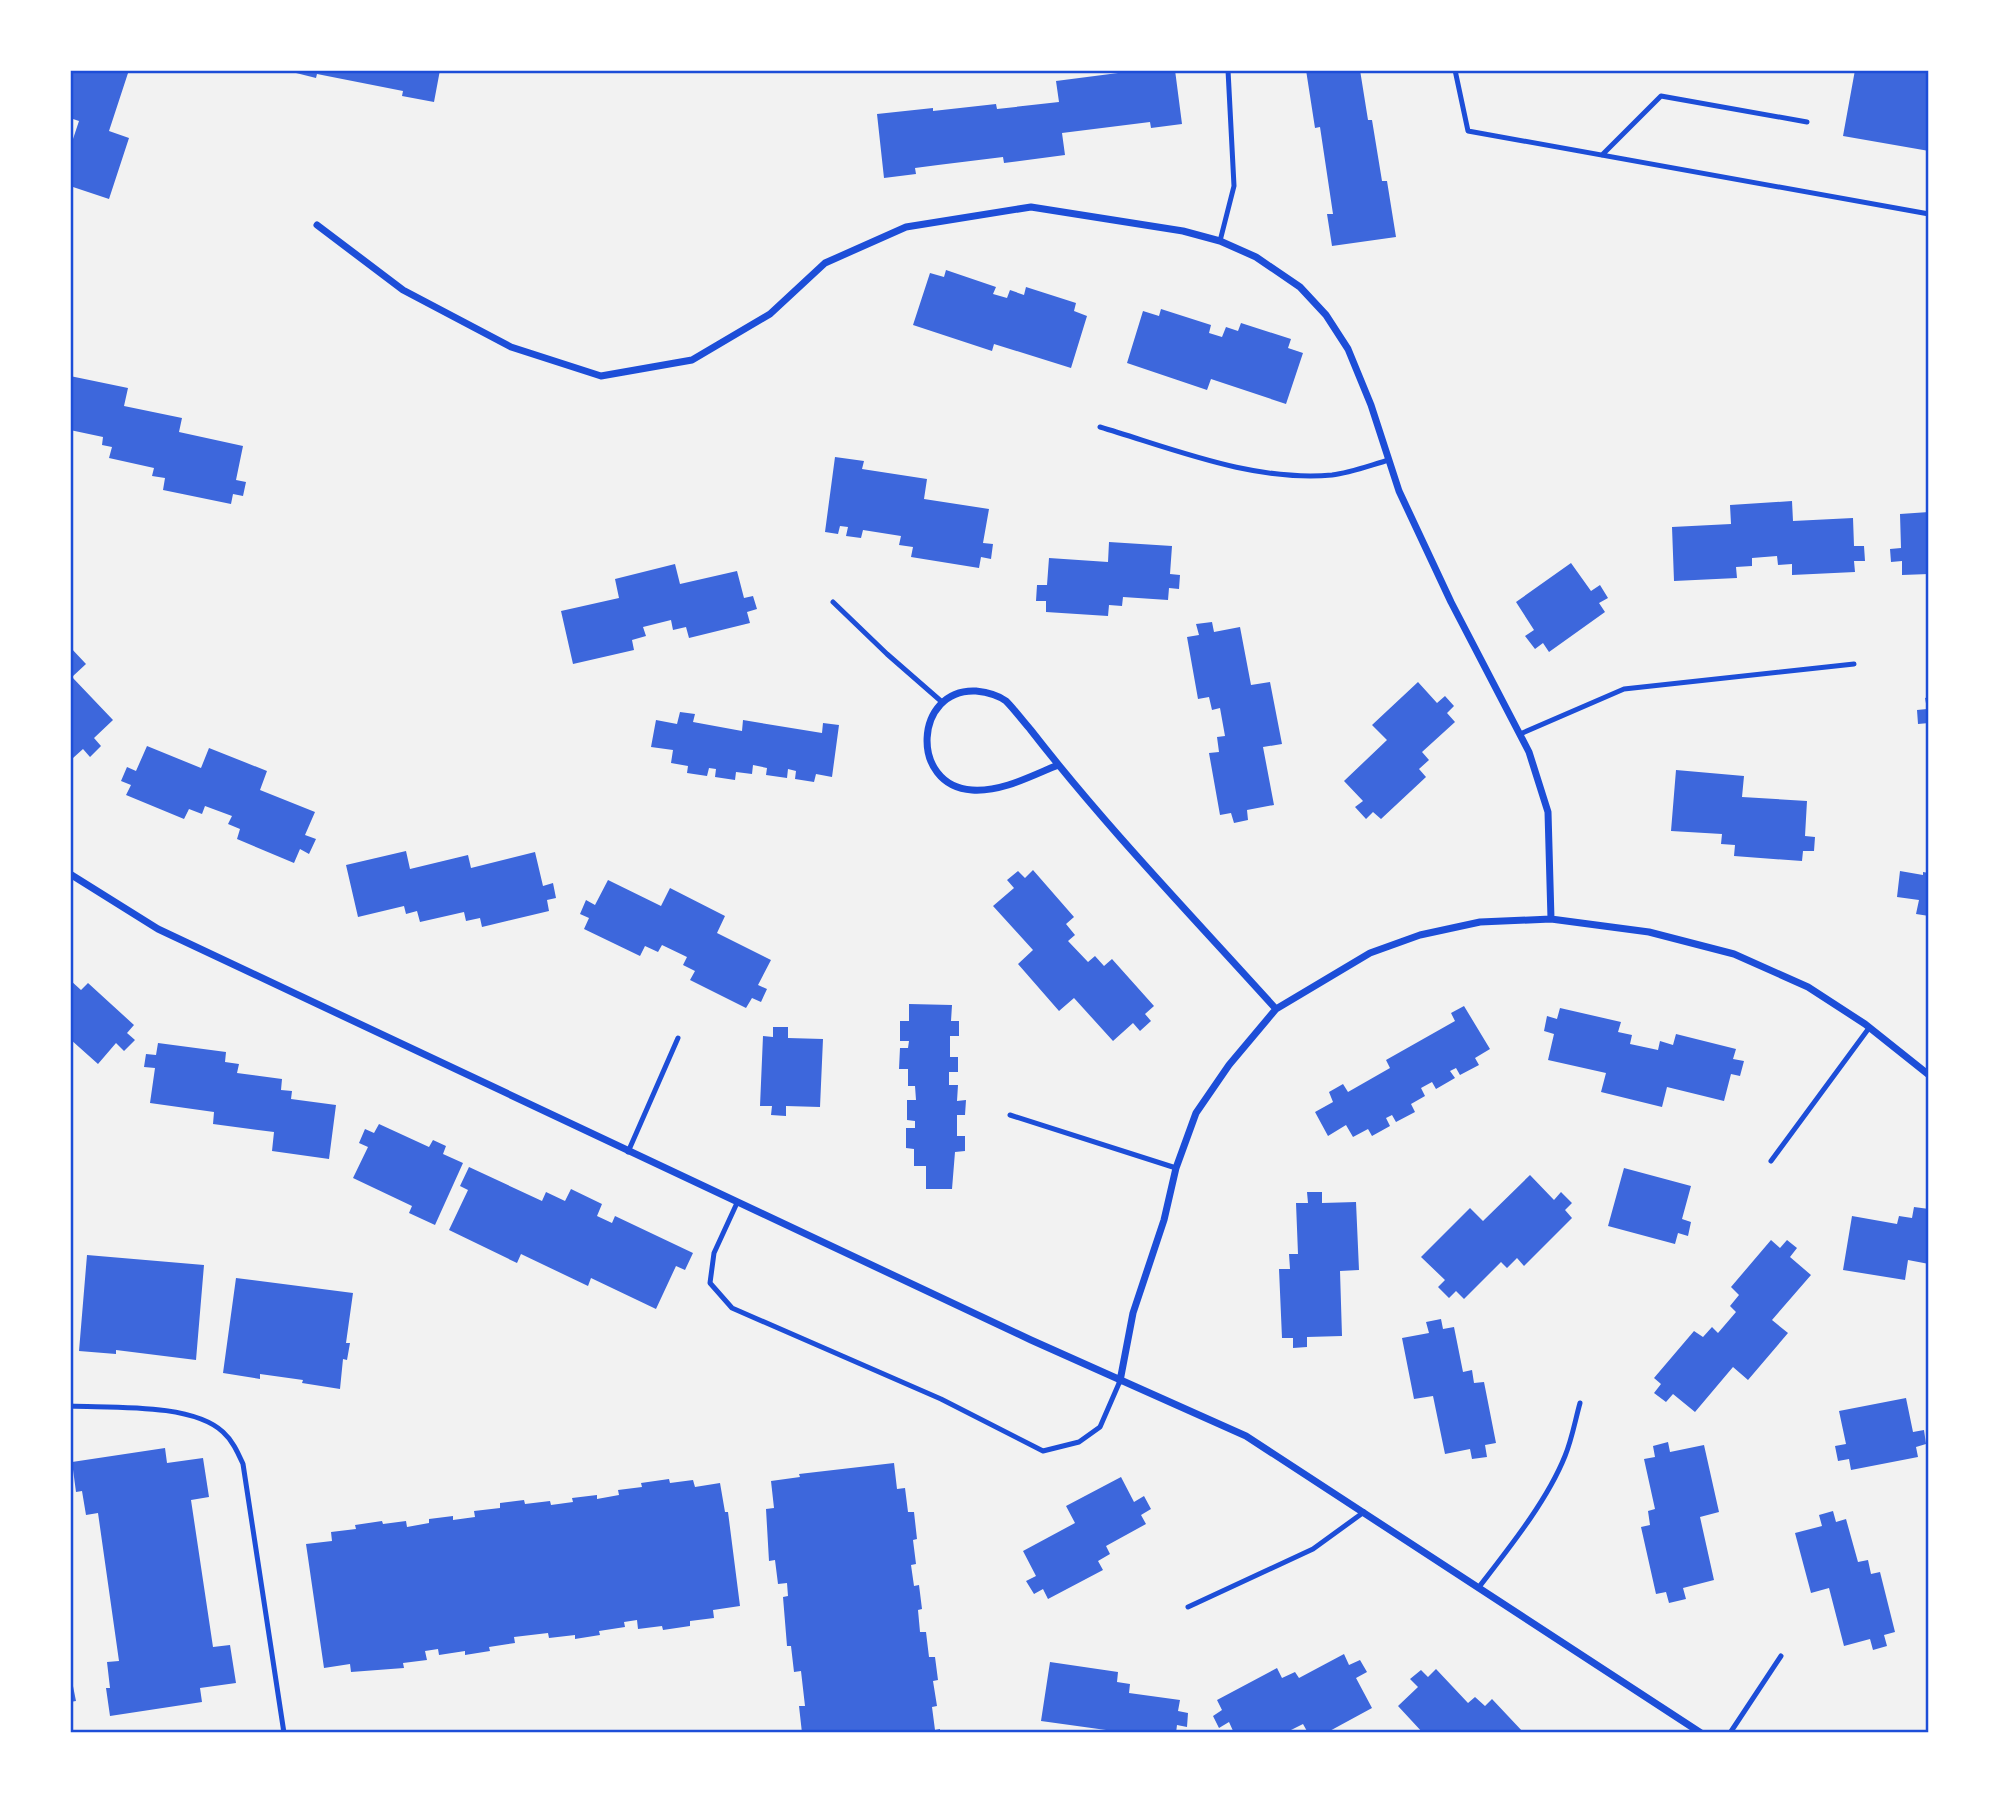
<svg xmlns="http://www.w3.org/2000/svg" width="1999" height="1803" font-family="Georgia,serif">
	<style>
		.building { fill: #3d67dc }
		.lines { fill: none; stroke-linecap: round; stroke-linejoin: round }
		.service { stroke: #1d4ed8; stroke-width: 5 }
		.minor { stroke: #1d4ed8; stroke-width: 7 }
		.neatline { fill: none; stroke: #1d4ed8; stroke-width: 2.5 }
	</style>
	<rect width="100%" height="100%" fill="#f2f2f2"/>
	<path class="building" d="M74 70H129L109 131 129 138 109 199 70 186V148L79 121 70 118V82Z
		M284 70H440L434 102 402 96 403 91 317 74 316 78Z
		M1118 70H1175L1182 124 1151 128 1150 122 1062 133 1065 155 1004 163 1003 157 938 165 915 168 916 174 884 178 877 114 933 108V111L996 104 997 109 1059 102 1056 81 1118 73Z
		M1306 70H1360L1368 120H1372L1382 181H1387L1396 237 1332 246 1327 214H1333L1320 127 1315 128Z
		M1855 70H1929V151L1843 136Z
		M946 270 996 287 993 294 1007 298 1010 290 1024 295 1026 287 1076 303 1074 311 1087 316 1071 368 994 344 992 351 913 325 930 273 944 277Z
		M1161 309 1211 325 1209 333 1222 337 1226 327 1238 331 1241 323 1291 339 1288 348 1303 353 1286 404 1211 379 1207 390 1127 363 1143 311 1159 316Z
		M70 376 128 388 124 406 182 418 179 432 243 446 236 480 246 482 243 496 233 494 231 504 163 490 165 478 152 476 154 468 109 458 112 447 102 445 103 437 70 430Z
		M835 457 864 461 862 469 927 479 924 499 989 509 983 543 993 544 991 559 981 557 979 568 911 557 913 547 899 545 901 536 863 530 861 538 846 536 848 527 840 526 838 534 825 532Z
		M1792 501 1793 521 1853 518 1854 546H1864L1865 561H1854L1855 572 1792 575V564L1778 565 1777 556 1752 558V566L1736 567 1737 578 1674 581 1672 527 1731 524 1730 505Z
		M1929 512V574L1902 575V561L1891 562 1890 549 1901 548 1900 514Z
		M1109 542 1172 546 1170 574 1180 575 1179 589 1169 588 1168 600 1123 597 1122 606 1109 605 1108 616 1046 612V601H1036L1037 585H1047L1049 558 1108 562Z
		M1571 563 1591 591 1600 585 1608 598 1599 603 1605 612 1549 652 1543 643 1535 649 1525 636 1534 630 1516 602Z
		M675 564 680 584 737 571 744 598 753 596 757 609 747 612 750 623 689 638 686 627 673 630 671 620 643 627 646 636 632 640 634 650 573 664 561 611 619 598 615 579Z
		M1212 622 1214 632 1240 627 1251 685 1270 682 1282 744 1263 747 1274 805 1247 810 1248 820 1234 823 1231 813 1220 815 1209 753 1219 752 1217 737 1225 736 1220 708 1212 710 1209 697 1198 699 1187 637 1199 635 1196 624Z
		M70 647 86 664 72 677 113 720 94 738 101 746 90 757 83 749 73 758 70 754Z
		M1418 682 1437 703 1445 696 1454 706 1447 713 1455 722 1422 752 1429 760 1419 769 1426 777 1381 819 1373 812 1366 819 1355 807 1363 801 1344 781 1387 740 1372 725Z
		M1929 697V723L1918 724 1917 710 1927 709 1925 698Z
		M680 712 695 714 693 722 742 731 743 720 822 733 823 723 839 725 832 777 816 774 814 782 795 779 796 771 788 769 787 778 766 775 767 768 753 765 752 774 736 772 735 780 715 777 716 769 709 768 707 776 687 773 688 766 671 763 673 750 651 747 656 720 677 724Z
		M147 746 201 768 209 748 267 771 260 790 315 812 305 835 316 839 309 854 300 849 294 863 237 839 240 829 228 824 232 816 205 806 202 814 189 809 184 819 126 795 131 785 121 781 127 767 136 771Z
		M1676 770 1744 776 1742 797 1807 801 1805 836 1815 837 1814 851H1803L1802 861 1734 856 1735 845 1721 844 1722 834 1671 831Z
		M406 851 410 869 468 855 471 868 535 852 543 886 553 883 556 898 547 900 549 911 482 927 480 918 466 921 464 912 420 922 417 911 406 914 404 906 358 917 346 865Z
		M1033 870 1074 917 1066 924 1075 935 1068 941 1088 962 1095 956 1104 966 1112 959 1154 1006 1145 1014 1151 1021 1140 1031 1133 1023 1113 1041 1074 998 1059 1011 1018 964 1033 950 993 906 1014 888 1007 880 1018 871 1025 878Z
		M1900 871 1923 875V872L1929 873V916L1916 914 1919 900 1897 897Z
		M608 880 661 906 670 888 725 916 717 933 771 960 758 985 767 989 761 1002 752 998 746 1008 690 980 695 971 683 965 687 957 662 945 658 952 645 946 640 956 584 929 589 918 580 914 586 900 595 905Z
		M70 980 81 990 88 983 134 1025 127 1033 135 1040 124 1051 116 1043 98 1064 70 1039Z
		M909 1004 952 1005 951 1021H959V1036H950V1057H958V1072H949V1085H958L957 1101 966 1100 965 1115H957V1136H965V1151L955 1152 952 1189H926V1166H914V1149L906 1148V1128H915V1121L907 1120V1100H916L915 1086H908V1069H899L900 1048H908L909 1041H900V1021H909Z
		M1464 1006 1490 1049 1475 1058 1479 1065 1460 1075 1456 1068 1450 1071 1455 1078 1436 1089 1432 1082 1421 1088 1425 1096 1411 1104 1415 1112 1396 1122 1392 1115 1386 1118 1390 1126 1372 1136 1368 1129 1353 1137 1346 1125 1328 1136 1315 1112 1333 1102 1329 1092 1343 1084 1348 1092 1390 1068 1386 1060 1455 1021 1451 1013Z
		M1560 1008 1621 1022 1618 1032 1632 1035 1630 1044 1658 1050 1660 1041 1673 1045 1676 1034 1736 1049 1733 1059 1744 1061 1740 1076 1731 1074 1724 1101 1667 1087 1662 1107 1601 1092 1606 1073 1548 1060 1554 1034 1544 1031 1547 1016 1557 1019Z
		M773 1027H788V1038L823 1039 820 1107 786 1106V1116L771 1115 772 1106H760L763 1036 773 1037Z
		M158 1043 226 1052 225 1062 239 1064 237 1073 282 1079 281 1090 292 1091 291 1099 336 1105 329 1159 272 1151 274 1132 213 1124 214 1112 150 1103 155 1068 144 1067 146 1054 156 1055Z
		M379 1124 429 1147 433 1140 446 1146 443 1154 463 1163 435 1225 409 1213 412 1206 353 1178 368 1147 359 1143 365 1129 374 1133Z
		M469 1167 542 1201 546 1192 565 1201 571 1189 602 1204 597 1216 612 1223 615 1216 693 1253 685 1270 676 1266 656 1309 591 1278 588 1286 521 1254 517 1263 449 1230 468 1190 460 1186Z
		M1624 1168 1691 1186 1682 1219 1691 1222 1688 1236 1678 1233 1675 1244 1608 1226Z
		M1530 1175 1554 1200 1561 1192 1572 1203 1565 1210 1572 1218 1524 1266 1517 1258 1507 1268 1501 1262 1464 1299 1456 1291 1449 1298 1438 1287 1445 1280 1421 1257 1470 1208 1483 1221Z
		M1307 1192H1322V1203L1356 1202 1359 1270 1340 1271 1342 1336 1307 1337V1347L1293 1348V1338H1282L1279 1269H1290L1289 1254H1298L1296 1203H1308Z
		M1914 1207 1929 1209V1264L1908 1260 1905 1280 1843 1270 1852 1216 1897 1224 1899 1216 1912 1218Z
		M1771 1240 1780 1248 1787 1240 1797 1248 1790 1257 1811 1275 1772 1320 1788 1333 1748 1380 1733 1367 1695 1412 1673 1394 1666 1402 1654 1393 1661 1384 1654 1378 1694 1331 1703 1337 1712 1327 1718 1333 1736 1312 1730 1306 1739 1295 1731 1287Z
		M87 1255 204 1265 196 1360 116 1350V1354L79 1351Z
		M236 1278 353 1293 346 1343H350L347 1360 343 1359 340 1389 302 1383 303 1380 260 1374V1379L223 1373Z
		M1441 1319 1443 1329 1454 1327 1463 1372 1472 1370 1474 1383 1484 1382 1496 1443 1485 1445 1487 1457 1472 1459 1470 1449 1445 1454 1433 1396 1414 1399 1402 1338 1429 1333 1426 1322Z
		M1906 1398 1913 1432 1924 1430 1926 1444 1916 1447 1918 1457 1851 1470 1849 1459 1838 1461 1835 1446 1846 1444 1839 1411Z
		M1668 1442 1670 1452 1704 1445 1719 1512 1700 1517 1714 1580 1683 1588 1686 1599 1669 1603 1666 1592 1656 1594 1641 1527 1650 1525 1648 1511 1655 1509 1644 1459 1655 1457 1653 1446Z
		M165 1448 167 1463 203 1458 209 1497 191 1500 213 1647 230 1645 236 1683 200 1688 202 1702 110 1716 106 1688H110L107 1662 119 1661 98 1513 86 1515 82 1491 76 1492 72 1462Z
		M894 1463 897 1489 905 1488 908 1512H914L917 1539 913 1540 916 1564 911 1565 914 1586 919 1585 922 1609 918 1610 920 1632H926L929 1657H935L938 1680 933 1681 937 1706 932 1707 935 1730 940 1729V1733H802L799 1706H805L801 1671 794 1672 791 1646H787L783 1597 788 1596 787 1583 778 1584 775 1560 769 1561 766 1509 774 1508 771 1481 800 1477 799 1474Z
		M1121 1477 1134 1502 1144 1496 1151 1509 1141 1515 1146 1524 1106 1546 1110 1554 1098 1561 1103 1570 1048 1599 1043 1589 1034 1594 1026 1581 1036 1576 1023 1551 1075 1523 1066 1506Z
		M669 1479 670 1483 693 1480 695 1487 720 1483 725 1512H728L740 1606 713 1610 714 1618 690 1621V1626L663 1630 662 1626 638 1629 637 1620 624 1622 625 1627 599 1631 600 1635 575 1639V1635L549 1638 548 1633 514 1637 515 1643 489 1647 490 1651 465 1655V1651L439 1655 438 1649 425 1651 427 1660 403 1663 404 1668 351 1672 350 1664 324 1668 306 1544 332 1541 331 1532 356 1529 355 1525 382 1521 383 1524 406 1521 407 1527 429 1523V1519L453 1516V1520L475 1517 474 1511 500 1508V1503L524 1500 525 1504 550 1501 551 1505 573 1502 572 1498 597 1495V1499L619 1495 618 1490 642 1487 641 1483Z
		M1833 1511 1836 1522 1846 1519 1858 1562 1868 1560 1871 1574 1880 1572 1895 1632 1884 1635 1887 1646 1873 1650 1870 1639 1844 1646 1829 1588 1811 1593 1795 1533 1822 1526 1819 1515Z
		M1344 1654 1349 1665 1360 1660 1367 1672 1356 1678 1372 1708 1326 1733H1308L1303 1724 1285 1733H1234L1229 1722 1219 1728 1213 1716 1222 1710 1217 1700 1277 1668 1282 1678 1295 1672 1299 1678Z
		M1050 1662 1118 1672 1117 1682 1130 1684 1129 1693 1180 1700 1178 1711 1188 1713 1187 1727 1177 1725 1176 1733H1105L1106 1730 1041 1721Z
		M1436 1669 1468 1703 1475 1697 1485 1706 1492 1699 1524 1733H1423L1398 1706 1418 1687 1410 1679 1421 1670 1428 1677Z
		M70 1671 76 1701 70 1702Z"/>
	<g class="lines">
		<path class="service" d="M1455 70 1468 131 1929 214
			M1602 155 1661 96 1807 122
			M1220 241 1234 186 1228 70
			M1100 427C1174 449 1253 482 1332 475 1350 473 1371 465 1389 460
			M833 602 887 654 942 702
			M1520 734 1624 689 1854 664
			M1010 1115 1176 1168
			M628 1152 678 1038
			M1771 1161 1869 1028
			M737 1203 714 1253 710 1283 732 1308 941 1399 1043 1451 1079 1442 1100 1427 1120 1381
			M70 1406C112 1408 192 1403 223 1432 233 1441 238 1453 243 1464L284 1733
			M1479 1587C1509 1548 1547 1501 1565 1456 1572 1439 1575 1421 1580 1403
			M1188 1607 1313 1549 1364 1512
			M1730 1733 1781 1656"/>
		<path class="minor" d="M317 225 403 290 511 347 601 376 692 360 770 314 825 263 906 227 1031 207 1183 231 1220 241 1256 257 1300 287 1326 315 1348 349 1371 405 1399 491 1451 602 1529 752 1548 812 1551 919
			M1058 765C1031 776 1002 792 972 790 909 786 914 688 976 691 985 692 998 695 1006 701 1014 709 1022 720 1030 729 1106 827 1193 917 1276 1009
			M70 874 158 929 1031 1340 1246 1436 1701 1733
			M1120 1381 1133 1313 1164 1220 1176 1168 1196 1113 1229 1065 1276 1009 1370 953 1420 935 1480 922 1551 919 1649 932 1734 954 1808 987 1865 1024 1929 1075"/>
	</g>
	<rect width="1999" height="1803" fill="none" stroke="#ffffff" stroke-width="144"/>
	<rect x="72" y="72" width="1855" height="1659" class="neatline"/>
</svg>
